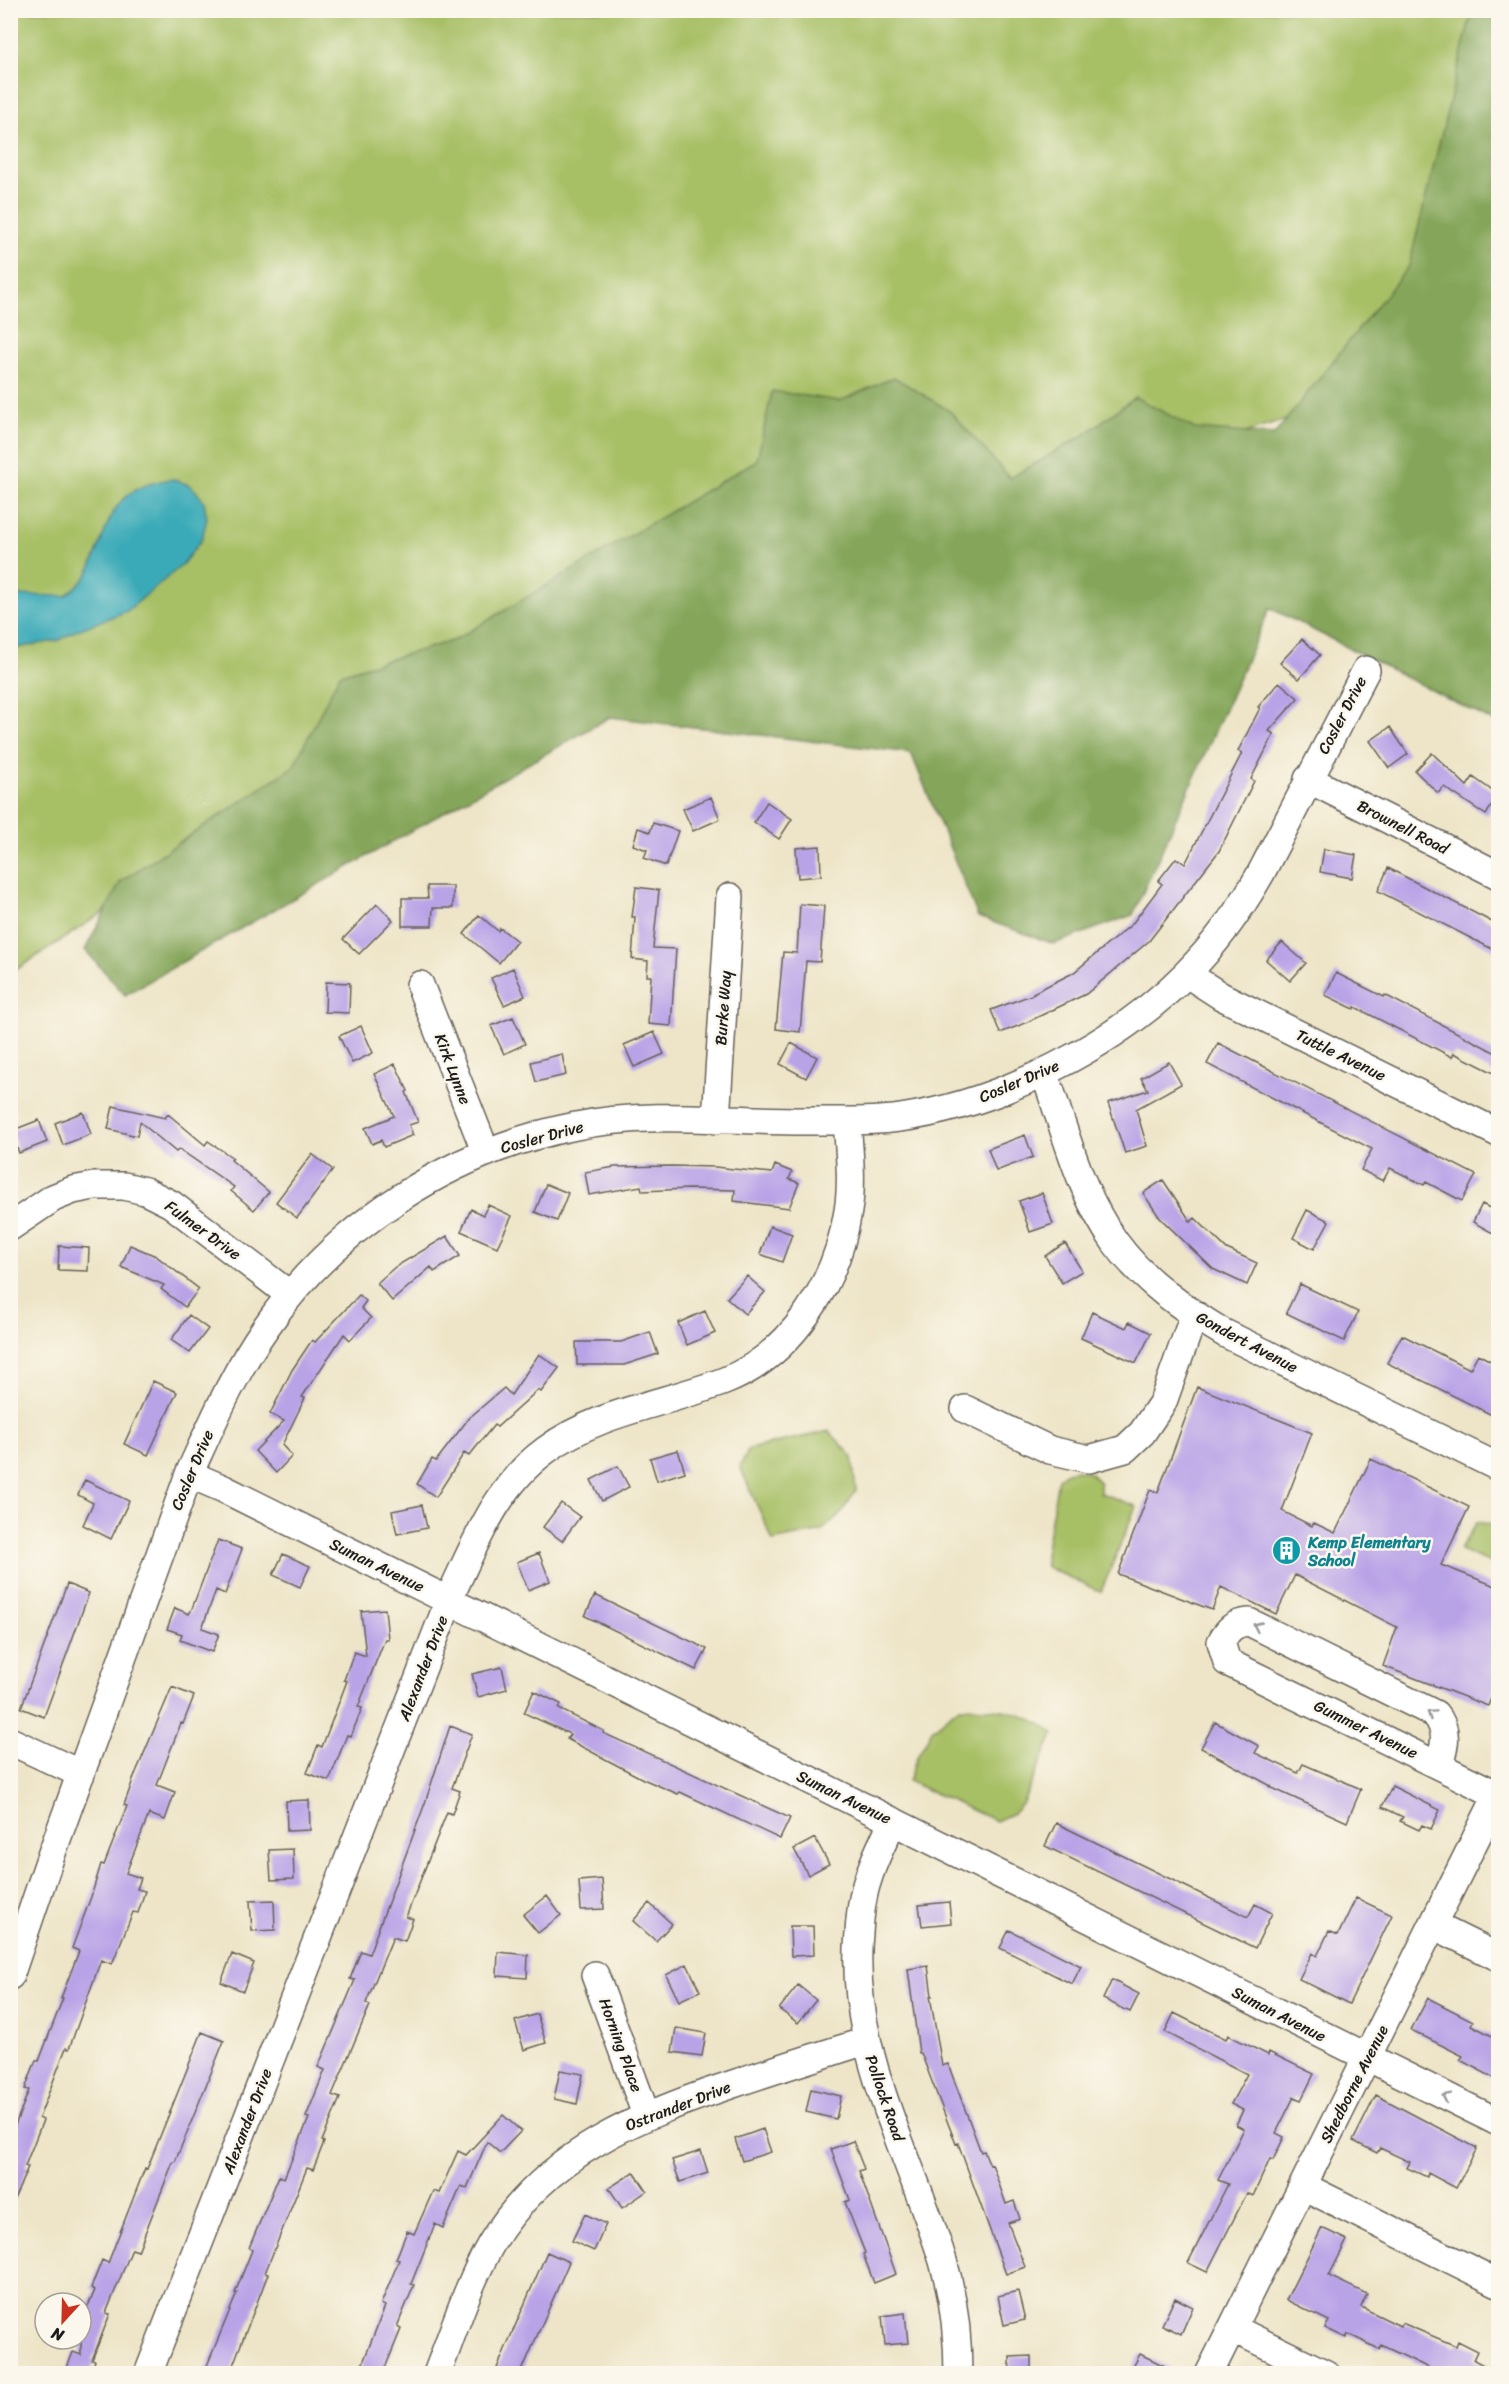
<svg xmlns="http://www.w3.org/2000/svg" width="1509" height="2384" font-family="Sriracha,sans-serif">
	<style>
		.green { fill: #a7bf65; stroke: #626e40; stroke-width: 1.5 }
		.forest { fill: #85a65a; stroke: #50613b; stroke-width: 1.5 }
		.water { fill: #3aaab8; stroke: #2b636a; stroke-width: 1.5 }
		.building { fill: #b9a3e7 }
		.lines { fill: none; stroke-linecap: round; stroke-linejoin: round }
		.minor-casing { stroke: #666258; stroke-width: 30 }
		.minor { stroke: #fff; stroke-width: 27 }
		.oneway { stroke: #999 }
		.labels { text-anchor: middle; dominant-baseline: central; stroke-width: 5; stroke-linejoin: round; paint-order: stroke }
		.street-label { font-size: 16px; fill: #1c1c1c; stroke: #fbf7ec }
		.culture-label { font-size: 16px; font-weight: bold; fill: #0d838f; stroke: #fbf7ec; text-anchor: start }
	</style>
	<rect width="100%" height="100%" fill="#fbf7ec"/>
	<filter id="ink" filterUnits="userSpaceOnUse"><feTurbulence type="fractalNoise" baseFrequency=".0167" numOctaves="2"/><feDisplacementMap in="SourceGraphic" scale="12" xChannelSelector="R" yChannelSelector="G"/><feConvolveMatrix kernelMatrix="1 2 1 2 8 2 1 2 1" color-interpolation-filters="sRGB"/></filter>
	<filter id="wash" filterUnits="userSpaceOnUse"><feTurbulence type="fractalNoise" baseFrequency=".008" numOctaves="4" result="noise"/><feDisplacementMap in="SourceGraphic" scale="24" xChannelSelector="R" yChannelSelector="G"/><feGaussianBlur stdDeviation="1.35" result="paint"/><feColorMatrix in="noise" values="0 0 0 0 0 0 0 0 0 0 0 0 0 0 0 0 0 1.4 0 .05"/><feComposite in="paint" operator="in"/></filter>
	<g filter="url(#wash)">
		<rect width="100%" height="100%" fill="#eee5c8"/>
		<path class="green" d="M11 11H1491L1432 284 1330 406 454 682 11 973Z
			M829 1431 852 1456 856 1491 839 1516 821 1531 773 1541 740 1467 749 1449Z
			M1077 1470 1090 1473 1100 1483V1493L1136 1506 1101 1592 1046 1567 1045 1555 1058 1479 1067 1472Z
			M1477 1522 1498 1526V1566L1460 1550Z
			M959 1707C999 1708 1021 1709 1054 1733L1022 1804 1014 1813 996 1821 908 1781 917 1757 932 1730Z"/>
		<path class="forest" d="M1472 11H1498V724L1270 608 1133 915 1054 944 978 917 911 753 610 717 125 995 85 950 121 881 293 767 340 674 455 640 757 460 772 391 840 401 894 377 950 411 1010 478 1084 435 1135 397 1195 429 1274 435 1409 266Z"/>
		<path class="water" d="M173 479 189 485 196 491 204 502 207 518 202 539 182 565 127 611 75 631 60 640 11 649V595L65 596C72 590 84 582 88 573 112 524 106 487 173 479Z"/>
		<g id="blocks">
			<path class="building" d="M1302 639 1320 655 1299 679 1280 663Z
				M1279 682 1298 698 1269 731 1274 734 1251 779 1254 781 1219 851 1149 941 1086 994 1023 1024 1000 1033 991 1010 1034 994 1033 993 1073 973 1132 924 1162 884 1158 881 1176 858 1185 864 1242 753 1238 751 1260 708 1258 707Z
				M1390 727 1408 754 1389 768 1370 741Z
				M1432 753 1467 786 1473 777 1498 795 1486 815 1444 787 1438 793 1415 771Z
				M711 797 720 819 693 831 683 809Z
				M767 802 792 819 779 839 754 822Z
				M653 823 678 831 666 866 644 858 647 850 633 845 638 828 650 832Z
				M820 846 821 876 798 878 796 848Z
				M1324 849 1356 855 1352 878 1320 872Z
				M1388 868 1498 925V952L1378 891Z
				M427 886H453V908H433L432 926H402V898H428Z
				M636 887 659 890 653 948 676 949 671 1026 648 1024 651 976H647L648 961 632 959 635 917H632Z
				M377 904 393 920 359 954 343 939Z
				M800 904 824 906 820 962 806 961 800 1032 776 1029 783 952 797 953Z
				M479 915 498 931 500 928 517 941 499 963 464 934Z
				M1282 942 1306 963 1290 981 1266 960Z
				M513 968 525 996 504 1005 491 978Z
				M1336 973 1384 997 1385 995 1498 1054V1075L1454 1053 1452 1057 1355 1007 1354 1009 1325 995Z
				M326 982 350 983 349 1013 325 1012Z
				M513 1017 525 1044 504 1054 491 1026Z
				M361 1026 373 1053 352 1063 339 1036Z
				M654 1032 664 1054 634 1067 624 1045Z
				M791 1043 817 1057 806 1078 780 1064Z
				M1218 1043 1476 1175 1462 1201 1426 1182 1424 1185 1390 1168 1383 1181 1361 1170 1372 1149 1207 1064Z
				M562 1054 566 1075 536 1082 531 1062Z
				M1169 1062 1181 1084 1136 1109 1147 1146 1125 1153 1108 1103 1148 1090 1141 1078Z
				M395 1064 408 1091 406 1092 418 1122 409 1125 413 1135 384 1147 381 1140 372 1144 365 1128 394 1116 374 1074Z
				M113 1106 165 1118 168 1114 205 1145 208 1141 233 1158 231 1160 269 1192 254 1210 231 1191 234 1187 179 1149 176 1152 140 1122 137 1136 108 1129Z
				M83 1112 91 1134 63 1145 55 1123Z
				M39 1120 47 1142 19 1153 11 1131Z
				M1025 1135 1033 1157 996 1171 988 1149Z
				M312 1154 333 1170 297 1218 276 1202Z
				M775 1165 792 1172 789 1179 799 1183 789 1208 734 1201 735 1190 689 1189 642 1191 641 1186 589 1195 585 1172 615 1167 671 1166 715 1167 772 1173Z
				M1163 1180 1191 1222 1195 1218 1227 1249 1257 1263 1247 1285 1213 1269 1160 1218 1143 1193Z
				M546 1184 568 1193 557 1221 535 1212Z
				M1042 1193 1053 1224 1030 1232 1019 1201Z
				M1482 1204 1498 1212V1236L1473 1222Z
				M488 1205 512 1216 497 1247 461 1231 471 1209 483 1215Z
				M1307 1210 1329 1221 1314 1249 1293 1238Z
				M770 1226 792 1234 782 1262 760 1254Z
				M447 1236 460 1256 434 1272 431 1267 392 1301 377 1283 395 1267Z
				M1065 1243 1082 1271 1062 1283 1045 1256Z
				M130 1245 156 1256 199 1289 185 1307 161 1289 164 1285 121 1267Z
				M59 1246 89 1248 88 1271 58 1270Z
				M747 1276 765 1292 745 1314 727 1298Z
				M1300 1284 1358 1312 1344 1341 1286 1313Z
				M359 1295 366 1301 361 1308 371 1318 350 1340 344 1334 302 1397 305 1398 282 1445 292 1456 276 1473 255 1451 284 1421 270 1414 292 1370 312 1340 315 1342Z
				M705 1311 715 1333 687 1345 678 1323Z
				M1092 1312 1126 1328 1129 1322 1151 1333 1136 1363 1081 1338Z
				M189 1315 208 1329 190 1353 171 1340Z
				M650 1332 658 1354 624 1365H577L576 1342H621Z
				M1402 1335 1470 1369 1478 1354 1498 1365V1418L1387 1363Z
				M539 1354 559 1368 541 1392 538 1390 497 1427 494 1425 469 1456 464 1453 436 1497 417 1484 432 1459 436 1461 469 1418 504 1388 511 1395Z
				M153 1381 177 1392 148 1455 124 1444Z
				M1197 1387 1312 1433 1282 1511 1312 1526 1314 1523 1335 1533 1371 1459 1469 1507 1441 1565 1498 1587V1679L1488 1706 1383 1666 1397 1627 1295 1575 1276 1614 1221 1587 1212 1610 1118 1574 1150 1490 1158 1492Z
				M678 1450 685 1472 657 1481 650 1458Z
				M618 1466 629 1487 602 1501 591 1480Z
				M85 1480 129 1501 111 1539 83 1525 93 1503 78 1495Z
				M561 1503 580 1517 562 1541 543 1527Z
				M422 1505 427 1528 397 1534 392 1511Z
				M218 1540 242 1549 225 1594 216 1590 202 1628 219 1634 212 1652 180 1640 182 1634 167 1629 175 1608 189 1614 191 1611Z
				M539 1553 550 1581 528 1590 517 1562Z
				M283 1554 310 1566 300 1587 273 1575Z
				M67 1584 89 1593 44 1717 21 1708Z
				M595 1595 707 1649 696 1670 585 1616Z
				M385 1609 388 1639H385L358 1707 362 1708 351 1736 347 1735 329 1781 307 1773 318 1745 322 1747 347 1681 344 1680 354 1652 366 1656 361 1611Z
				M502 1667 507 1689 478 1697 472 1674Z
				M172 1687 194 1696 183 1724 181 1723 157 1785 175 1792 165 1820 149 1814 126 1873 141 1878 137 1889 145 1891 138 1913 133 1912 112 1964 101 1960 69 2049 66 2048 39 2118 43 2120 25 2166 28 2167 10 2209V2138L29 2090 25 2089 36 2060 39 2061 63 1998H61L79 1951 72 1948 91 1897 101 1864 104 1865 127 1806 124 1805 134 1777Z
				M534 1691 561 1704 559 1709 604 1731 603 1733 790 1818 780 1839 680 1792 678 1794 643 1779 567 1739 570 1734 524 1713Z
				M1215 1722 1259 1746 1255 1753 1298 1773 1303 1764 1361 1789 1347 1822 1270 1787 1271 1786 1201 1748Z
				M450 1726 472 1734 452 1788 460 1791 452 1814 447 1812 406 1917 413 1919 405 1941 393 1937 366 2003 370 2005 332 2095 340 2098 322 2141 324 2142 313 2170 307 2168 265 2273 268 2274 230 2373H204L237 2293H235L252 2250 249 2248 279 2176 284 2178 309 2118 306 2117 325 2070 318 2067 355 1980 350 1979 361 1951 369 1954 425 1803Z
				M1392 1786 1440 1810 1431 1829 1422 1825 1419 1830 1400 1821 1403 1817 1382 1807Z
				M309 1800 310 1830 287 1831 286 1801Z
				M1056 1823 1248 1917 1255 1904 1272 1913 1255 1948 1045 1846Z
				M815 1838 829 1864 808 1875 794 1849Z
				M293 1849 294 1879 271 1880 269 1850Z
				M602 1879 604 1909 581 1910 579 1881Z
				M547 1896 561 1915 538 1933 523 1915Z
				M1356 1898 1392 1915 1349 2004 1299 1979 1312 1953 1317 1956 1329 1931 1338 1935Z
				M274 1900 275 1930 252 1931 250 1901Z
				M949 1902 951 1923 922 1926 919 1905Z
				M649 1903 672 1924 656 1941 633 1921Z
				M790 1926H813L814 1955 791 1956Z
				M1009 1930 1081 1966 1072 1984 1000 1948Z
				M498 1952 528 1955 527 1978 497 1976Z
				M232 1954 254 1963 243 1991 221 1982Z
				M687 1964 700 1991 679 2001 666 1975Z
				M928 1966 932 1996H930L942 2066 948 2064 981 2152 984 2151 990 2165 992 2164 1006 2204 1014 2201 1020 2219 1008 2223 1025 2267 1006 2274 958 2143 956 2144 921 2053H919L908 1969Z
				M1112 1980 1139 1994 1130 2012 1103 1999Z
				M798 1985 816 2000 798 2023 779 2009Z
				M1428 1998 1473 2021 1471 2025 1498 2039V2080L1460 2060 1463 2056 1411 2030Z
				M1174 2013 1226 2039 1228 2035 1268 2055 1269 2052 1314 2074 1301 2100 1294 2097 1276 2133 1284 2137 1273 2160 1270 2159 1253 2196 1247 2193 1207 2272 1188 2263 1228 2184 1218 2180 1244 2129 1236 2125 1243 2110 1231 2104 1247 2074 1165 2032Z
				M537 2014 546 2043 524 2050 515 2021Z
				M676 2028 706 2033 702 2056 672 2052Z
				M202 2032 224 2041 175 2162H173L138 2251 132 2249 106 2313 110 2314 92 2360 95 2361 90 2373H65L73 2352 81 2355V2323L95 2290 91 2288 102 2260 108 2263 145 2168 147 2169Z
				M560 2070 583 2074 577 2104 554 2099Z
				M811 2089 841 2096 836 2119 806 2112Z
				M1376 2095 1477 2148 1456 2188 1428 2173 1427 2177 1407 2168 1410 2162 1380 2148 1377 2153 1353 2141Z
				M503 2115 521 2131 500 2153 487 2142 467 2188 461 2186 443 2228 435 2224 411 2284 414 2285 397 2327 401 2329 383 2373H359L385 2306 381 2304 399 2260 396 2259 407 2231 414 2234 433 2191 439 2193 458 2151 466 2155Z
				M763 2129 771 2152 742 2161 735 2139Z
				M853 2141 864 2169 859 2171 896 2274 874 2283 863 2254 865 2253 845 2202 850 2200 831 2149Z
				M701 2151 708 2173 680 2182 672 2160Z
				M634 2172 647 2191 622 2208 609 2188Z
				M585 2214 606 2224 594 2251 572 2241Z
				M1322 2228 1347 2240 1329 2276 1367 2294 1361 2307 1400 2326 1402 2323 1456 2346 1458 2341 1478 2351 1474 2360 1498 2373H1439L1381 2345 1379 2349 1348 2334 1346 2338 1325 2328 1329 2321 1286 2300Z
				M547 2252 569 2262 521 2373H509L497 2368Z
				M1018 2291 1025 2320 1004 2325 998 2296Z
				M1175 2298 1193 2307 1181 2334 1162 2325Z
				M905 2313 908 2343 885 2345 882 2316Z
				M1140 2354 1179 2373H1130Z
				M1031 2356V2373H1010V2357Z"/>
		</g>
	</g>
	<g filter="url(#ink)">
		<use href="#blocks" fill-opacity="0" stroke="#666258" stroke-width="1.5"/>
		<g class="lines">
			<defs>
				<path id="minor" d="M1308 779 1498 875
					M1187 974 1221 996 1498 1133
					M420 985 486 1153
					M1044 1072C1065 1129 1079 1192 1115 1242 1143 1281 1184 1309 1224 1333L1498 1467
					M716 1120 730 897
					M10 1227 53 1198 73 1190 94 1186H124L145 1191 171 1204 290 1295
					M965 1409 1050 1450 1089 1459 1125 1449 1142 1433 1163 1402 1194 1315
					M189 1474 224 1489 1498 2122
					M10 1741 81 1774
					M1439 1765C1445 1746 1449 1730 1435 1714L1249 1622C1234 1623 1228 1629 1221 1642L1227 1662 1498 1795
					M893 1821C884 1840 874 1859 868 1879 862 1896 860 1916 859 1933 848 2050 910 2153 943 2261 954 2298 958 2335 958 2374
					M1433 1925 1498 1957
					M595 1975 646 2115
					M10 1976 48 1864 189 1474C212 1424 234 1372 266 1327 337 1224 453 1150 576 1126 654 1110 734 1122 814 1121 842 1121 872 1122 900 1118 999 1104 1116 1045 1186 974 1216 944 1240 910 1261 873L1366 670
					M1303 2186 1498 2283
					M1232 2328 1326 2374
					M148 2374 454 1588C478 1537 499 1484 546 1450 597 1412 663 1404 722 1382 792 1356 837 1282 848 1211 853 1181 849 1151 847 1121
					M437 2374C454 2330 468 2284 491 2244 546 2152 640 2115 736 2083 779 2068 822 2055 866 2041
					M1209 2374 1498 1794"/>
			</defs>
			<use href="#minor" class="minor-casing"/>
			<use href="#minor" class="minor"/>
		</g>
		<defs><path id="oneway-chevron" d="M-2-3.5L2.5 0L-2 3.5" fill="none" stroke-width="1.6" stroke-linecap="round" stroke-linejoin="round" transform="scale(1.5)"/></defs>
		<g class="oneway">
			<use href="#oneway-chevron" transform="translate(1257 1626) rotate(-155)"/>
			<use href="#oneway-chevron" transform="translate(1431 1714) rotate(-146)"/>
			<use href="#oneway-chevron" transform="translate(1446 2097) rotate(-154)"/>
		</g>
	</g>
	<defs>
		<symbol id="building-disc" viewBox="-11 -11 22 22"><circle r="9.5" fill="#0f9aa8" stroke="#fbf7ec"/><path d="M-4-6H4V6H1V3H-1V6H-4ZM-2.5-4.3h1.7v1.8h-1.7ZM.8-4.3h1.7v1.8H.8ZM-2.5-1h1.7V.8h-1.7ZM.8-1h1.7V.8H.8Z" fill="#fff"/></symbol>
	</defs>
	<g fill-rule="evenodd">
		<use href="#building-disc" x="1270" y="1534" width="33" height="33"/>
	</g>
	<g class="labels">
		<g class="street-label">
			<text transform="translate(1342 715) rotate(-62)">Cosler Drive</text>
			<text transform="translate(1403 827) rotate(27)">Brownell Road</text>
			<text transform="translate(723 1008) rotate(-86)">Burke Way</text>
			<text transform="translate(1341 1055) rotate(26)">Tuttle Avenue</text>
			<text transform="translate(453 1069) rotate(69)">Kirk Lynne</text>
			<text transform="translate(1019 1081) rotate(-23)">Cosler Drive</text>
			<text transform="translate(542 1137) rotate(-15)">Cosler Drive</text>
			<text transform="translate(203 1230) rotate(36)">Fulmer Drive</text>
			<text transform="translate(1247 1342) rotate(28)">Gondert Avenue</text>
			<text transform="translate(192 1470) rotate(-67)">Cosler Drive</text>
			<text transform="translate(377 1565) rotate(26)">Suman Avenue</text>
			<text transform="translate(423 1668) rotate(-69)">Alexander Drive</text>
			<text transform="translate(1366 1729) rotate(26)">Gummer Avenue</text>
			<text transform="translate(844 1797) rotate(26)">Suman Avenue</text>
			<text transform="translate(1279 2014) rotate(27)">Suman Avenue</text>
			<text transform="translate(621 2045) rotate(70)">Horning Place</text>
			<text transform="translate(1354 2084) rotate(-63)">Shedborne Avenue</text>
			<text transform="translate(885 2098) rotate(71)">Pollock Road</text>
			<text transform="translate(678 2106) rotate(-21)">Ostrander Drive</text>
			<text transform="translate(247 2121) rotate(-69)">Alexander Drive</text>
		</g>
		<g class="culture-label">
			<text x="1308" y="1542">Kemp Elementary<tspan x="1308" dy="18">School</tspan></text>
		</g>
	</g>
	<rect width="1509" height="2384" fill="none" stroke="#fbf7ec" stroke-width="36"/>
	<g transform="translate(63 2321) rotate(202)"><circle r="28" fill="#fbf7ec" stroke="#a29f99" stroke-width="1.5"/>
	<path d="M0-4.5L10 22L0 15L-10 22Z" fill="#c8321e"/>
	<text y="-9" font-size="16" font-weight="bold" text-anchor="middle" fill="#1c1c1c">N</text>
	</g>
</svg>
